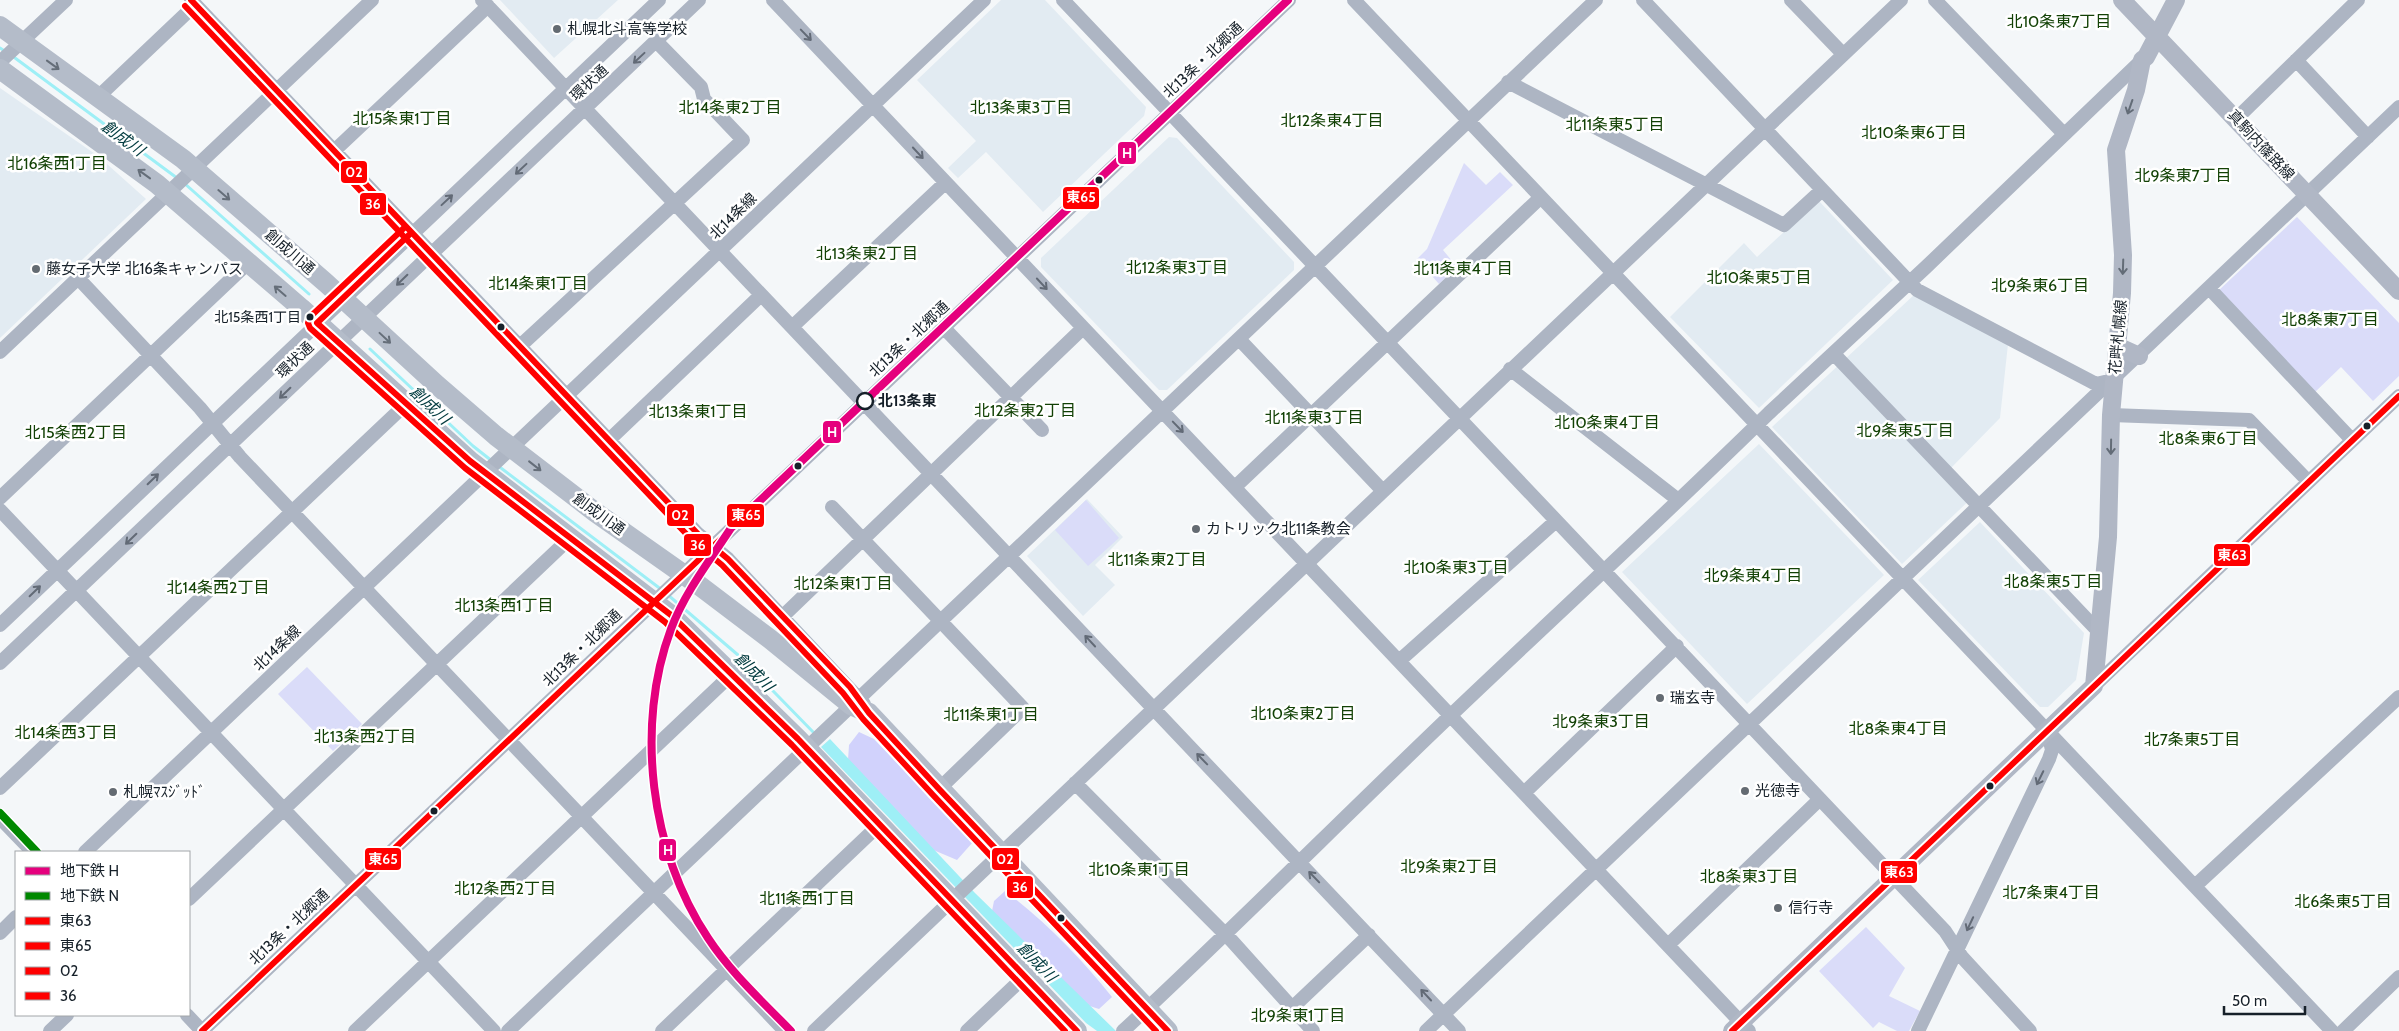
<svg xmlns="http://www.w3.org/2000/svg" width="2399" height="1031" font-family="Cabin,'Noto Sans JP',sans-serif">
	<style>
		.built { fill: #e2ebf2 }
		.green { fill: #dadcf9 }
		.forest { fill: #d1d2fc }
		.water { fill: #9eeff6 }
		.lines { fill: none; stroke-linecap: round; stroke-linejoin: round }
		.stream { stroke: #9eeff6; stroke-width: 3 }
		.minor { stroke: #adb5c3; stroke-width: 14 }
		.major { stroke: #b0b7c5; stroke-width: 18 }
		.highway { stroke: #b4bcc9; stroke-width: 20 }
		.bus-1-casing { stroke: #fff; stroke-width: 10 }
		.bus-2-casing { stroke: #fff; stroke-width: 10 }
		.bus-3-casing { stroke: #fff; stroke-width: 10 }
		.bus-4-casing { stroke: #fff; stroke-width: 10 }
		.bus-1 { stroke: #f00; stroke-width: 6 }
		.bus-2 { stroke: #f00; stroke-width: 6 }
		.bus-3 { stroke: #f00; stroke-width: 6 }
		.bus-4 { stroke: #f00; stroke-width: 6 }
		.metro-1-casing { stroke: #fff; stroke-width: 11 }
		.metro-2-casing { stroke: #fff; stroke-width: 11 }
		.metro-1 { stroke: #e5007d; stroke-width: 8 }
		.metro-2 { stroke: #080; stroke-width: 8 }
		.oneway { stroke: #626a76 }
		.oneway2 { stroke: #656e79 }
		.oneway3 { stroke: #636c77 }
		.poi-dot { fill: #646b72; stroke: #fff; stroke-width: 2 }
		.bus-dot { fill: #162029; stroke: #fff; stroke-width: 2 }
		.stop-dot { fill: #fff; stroke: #162029; stroke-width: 2.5 }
		.labels { text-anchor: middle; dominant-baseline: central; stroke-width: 5; stroke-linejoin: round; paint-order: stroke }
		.bus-label { font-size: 14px; fill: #162029; stroke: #fff; text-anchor: end }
		.poi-label { font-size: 15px; fill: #162029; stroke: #fff; text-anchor: start }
		.street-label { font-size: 15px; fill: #162029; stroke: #fff }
		.stop-label { font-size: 15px; font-weight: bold; fill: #162029; stroke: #fff; text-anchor: start }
		.neighbourhood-label { font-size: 16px; fill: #124105; stroke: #fff }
		.water-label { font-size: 16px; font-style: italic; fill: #003a3e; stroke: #fff }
		.line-badge { stroke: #fff; stroke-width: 2 }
		.badge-label { font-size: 14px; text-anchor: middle; font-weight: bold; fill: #fff }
	</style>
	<rect width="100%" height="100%" fill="#f4f7f9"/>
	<path class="built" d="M500 0H618L554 58Z
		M1001 0H1045L1146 107 1144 116 1043 212 986 152 958 178 948 168 976 141 917 80Z
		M0 88 98 156 146 199 0 338Z
		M1169 137 1177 138 1294 262V270L1167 390H1159L1041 267V258Z
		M1818 200 1893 280 1759 408 1670 317 1744 243 1757 257Z
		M1915 294 2008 344 2000 418 1950 469 1975 495 1902 564 1772 427Z
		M1759 444 1884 575 1747 704 1622 572Z
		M1087 499 1123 537 1095 565 1115 585 1083 616 1027 556Z
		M1980 522 2084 633 2076 680 2048 707H2040L1918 580Z"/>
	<path class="green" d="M1464 163 1486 185 1500 172 1513 185 1443 250 1457 267 1439 284 1417 259 1427 249Z
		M2297 217 2399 323V376L2373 401 2341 367 2314 393 2218 291Z
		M1086 500 1119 538 1088 566 1055 530Z
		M307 667 362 724 333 751 278 694Z
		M1866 927 1905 968 1889 996 1920 1011 1909 1031H1897L1879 1022 1873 1028 1819 971Z"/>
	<path class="forest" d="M859 732 874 739 973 842 957 860 931 849 848 760 849 745Z
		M1005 891C1046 922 1080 957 1112 997L1099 1009 1071 1000 992 911 994 901Z"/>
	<path class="water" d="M830 739 975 893 1116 1031H1097L1086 1023 821 747Z"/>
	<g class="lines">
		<path class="stream" d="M0 48 6 52
			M11 55 177 178
			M184 183 309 294
			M370 349 473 446 492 461
			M497 465 662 590
			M668 595 738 655 816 735"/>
		<path class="minor" d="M191 0 698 534 728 559 864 704
			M482 0 1459 1031
			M773 0 1749 1031
			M1063 0 1945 931 1962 957 2030 1031
			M1354 0 2332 1031
			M1643 0 1917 290 2096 384 2113 380
			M1791 0 1843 54
			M1935 0 2064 134
			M2296 60 2368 137
			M0 62 66 0
			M1508 82 1784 225 1822 190
			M98 97 195 5
			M2236 119 2358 0
			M334 151 488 6
			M78 278 200 408 240 457 785 1031
			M2209 288 2352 440
			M792 327 945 183
			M944 328 1042 430
			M1239 339 1382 490
			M520 346 743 140 704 99 701 87 657 42
			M0 352 372 0
			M1834 354 2098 631
			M1510 369 1677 499
			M2111 415 2249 420 2308 481
			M609 440 761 295
			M1235 487 1540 198
			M0 498 248 263
			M832 507 1023 708 939 789
			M0 510 494 1031
			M783 616 1083 328
			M0 625 659 0
			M1399 661 1556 521
			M0 663 699 0
			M2094 686 2399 396
			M1075 783 1232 941 1313 1031
			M0 788 406 404
			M1524 793 1677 646
			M0 818 33 852
			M85 852 984 0
			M2195 886 2399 697
			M189 899 570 538
			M0 933 16 917
			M1668 945 1820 799
			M1292 1008 1369 935
			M187 1015 202 1031
			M50 1031 67 1015
			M202 1031 1289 0
			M355 1031 732 674
			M508 1031 1596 0
			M662 1031 880 824
			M814 1031 1901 0
			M967 1031 1025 976
			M1123 1031C1234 928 1340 821 1450 716 1556 615 1664 516 1769 413L1925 268 2142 60
			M1426 1031 2399 107
			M1918 1031 2049 759 2052 750 2048 733
			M2343 1031 2399 977"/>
		<path class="major" d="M2122 0 2399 291
			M2117 346 2139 356
			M1732 1031 2094 686 2108 537 2111 415 2122 293 2123 255 2116 150 2136 90 2142 60 2146 57 2176 0"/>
		<path class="highway" d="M0 26 183 159 326 283 437 385 496 436 595 512 700 586 770 639 851 705 869 713 1168 1031
			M0 69 157 184 301 308 470 461 671 615 798 739 1077 1031"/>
		<defs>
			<path id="bus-1" d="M1732 1031 2399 396"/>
			<path id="bus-2" d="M202 1031 1289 0"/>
			<path id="bus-3" d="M191 0 698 534 728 559 850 687 869 713 939 789 1168 1031
				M411 233 317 323 470 461 671 615 798 739 1077 1031"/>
			<path id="bus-4" d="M185 6 692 540 722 565 843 693 863 719 933 795 1156 1031
				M405 227 310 317 308 323 310 328 465 468 665 622 792 745 1065 1031"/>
		</defs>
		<use href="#bus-1" class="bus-1-casing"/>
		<use href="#bus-2" class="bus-2-casing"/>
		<use href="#bus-3" class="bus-3-casing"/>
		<use href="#bus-4" class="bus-4-casing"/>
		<use href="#bus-1" class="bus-1"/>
		<use href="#bus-2" class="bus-2"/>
		<use href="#bus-3" class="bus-3"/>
		<use href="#bus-4" class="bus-4"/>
		<defs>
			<path id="metro-1" d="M791 1031C762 1001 731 973 708 938 650 852 635 725 671 629 685 592 710 560 731 528L1288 0"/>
			<path id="metro-2" d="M0 813 37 852"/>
		</defs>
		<use href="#metro-1" class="metro-1-casing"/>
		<use href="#metro-2" class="metro-2-casing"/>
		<use href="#metro-1" class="metro-1"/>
		<use href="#metro-2" class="metro-2"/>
	</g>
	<defs><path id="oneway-shaft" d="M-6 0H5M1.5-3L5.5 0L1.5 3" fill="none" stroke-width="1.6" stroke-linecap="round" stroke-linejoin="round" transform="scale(1.25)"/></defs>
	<g class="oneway">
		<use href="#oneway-shaft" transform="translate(806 35) rotate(46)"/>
		<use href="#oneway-shaft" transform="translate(639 58) rotate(137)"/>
		<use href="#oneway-shaft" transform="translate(918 153) rotate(47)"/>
		<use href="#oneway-shaft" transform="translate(521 169) rotate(137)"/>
		<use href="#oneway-shaft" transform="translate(447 200) rotate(-43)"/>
		<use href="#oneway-shaft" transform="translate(402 280) rotate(136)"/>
		<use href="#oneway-shaft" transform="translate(1042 284) rotate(47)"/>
		<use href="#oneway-shaft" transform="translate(285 393) rotate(136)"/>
		<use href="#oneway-shaft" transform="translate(1178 427) rotate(46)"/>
		<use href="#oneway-shaft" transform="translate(153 479) rotate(-44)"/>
		<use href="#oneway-shaft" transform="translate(131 539) rotate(136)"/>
		<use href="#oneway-shaft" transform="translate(35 591) rotate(-44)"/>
		<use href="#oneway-shaft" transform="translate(1090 641) rotate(-133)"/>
		<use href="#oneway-shaft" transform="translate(1202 759) rotate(-134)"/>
		<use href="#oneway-shaft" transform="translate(2040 778) rotate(116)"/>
		<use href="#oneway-shaft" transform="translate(1314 877) rotate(-134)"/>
		<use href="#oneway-shaft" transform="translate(1970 924) rotate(115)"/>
		<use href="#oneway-shaft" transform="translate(1426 995) rotate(-133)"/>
	</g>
	<g class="oneway2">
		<use href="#oneway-shaft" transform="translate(53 65) rotate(36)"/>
		<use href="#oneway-shaft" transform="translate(144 174) rotate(-144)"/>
		<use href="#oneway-shaft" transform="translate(224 195) rotate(41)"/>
		<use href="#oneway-shaft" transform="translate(280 291) rotate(-139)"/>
		<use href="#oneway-shaft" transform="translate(385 338) rotate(43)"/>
		<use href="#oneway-shaft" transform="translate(535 466) rotate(38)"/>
	</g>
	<g class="oneway3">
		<use href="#oneway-shaft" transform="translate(2130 107) rotate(109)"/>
		<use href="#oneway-shaft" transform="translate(2123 267) rotate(92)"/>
		<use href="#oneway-shaft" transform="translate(2111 447) rotate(91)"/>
	</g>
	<g class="poi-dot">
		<circle cx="557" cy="29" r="5"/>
		<circle cx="36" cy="269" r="5"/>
		<circle cx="1196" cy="529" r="5"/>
		<circle cx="1660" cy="698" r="5"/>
		<circle cx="1745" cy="791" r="5"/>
		<circle cx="113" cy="792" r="5"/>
		<circle cx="1778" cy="908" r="5"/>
	</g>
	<g class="bus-dot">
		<circle cx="1099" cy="180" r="4.5"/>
		<circle cx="310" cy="317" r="4.5"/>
		<circle cx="501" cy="327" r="4.5"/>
		<circle cx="2367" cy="426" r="4.5"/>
		<circle cx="798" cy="466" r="4.5"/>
		<circle cx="1990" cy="786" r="4.5"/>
		<circle cx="434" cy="811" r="4.5"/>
		<circle cx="1061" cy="918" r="4.5"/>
	</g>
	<circle class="stop-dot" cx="865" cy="401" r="8"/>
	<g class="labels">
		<g class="bus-label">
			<text x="301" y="317">北15条西1丁目</text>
		</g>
		<g class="poi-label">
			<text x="567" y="29">札幌北斗高等学校</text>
			<text x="46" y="269">藤女子大学 北16条キャンパス</text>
			<text x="1206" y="529">カトリック北11条教会</text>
			<text x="1670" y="698">瑞玄寺</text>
			<text x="1755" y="791">光徳寺</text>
			<text x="123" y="792">札幌ﾏｽｼﾞｯﾄﾞ</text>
			<text x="1788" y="908">信行寺</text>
		</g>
		<g class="street-label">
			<text transform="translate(1203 60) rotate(-43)">北13条・北郷通</text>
			<text transform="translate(589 83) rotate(-43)">環状通</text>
			<text transform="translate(2261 145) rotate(47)">真駒内篠路線</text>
			<text transform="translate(733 216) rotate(-44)">北14条線</text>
			<text transform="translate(290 252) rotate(41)">創成川通</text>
			<text transform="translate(2118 337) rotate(-85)">花畔札幌線</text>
			<text transform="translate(909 339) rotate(-43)">北13条・北郷通</text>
			<text transform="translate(295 360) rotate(-44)">環状通</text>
			<text transform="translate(599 514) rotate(36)">創成川通</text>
			<text transform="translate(277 648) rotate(-43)">北14条線</text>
			<text transform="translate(582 648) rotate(-44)">北13条・北郷通</text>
			<text transform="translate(289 927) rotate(-43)">北13条・北郷通</text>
		</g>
		<g class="stop-label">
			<text x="878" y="401">北13条東</text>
		</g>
		<g class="neighbourhood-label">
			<text x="2059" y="21">北10条東7丁目</text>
			<text x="730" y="107">北14条東2丁目</text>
			<text x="1021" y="107">北13条東3丁目</text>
			<text x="402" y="118">北15条東1丁目</text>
			<text x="1332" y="120">北12条東4丁目</text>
			<text x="1615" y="124">北11条東5丁目</text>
			<text x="1914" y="132">北10条東6丁目</text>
			<text x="57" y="163">北16条西1丁目</text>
			<text x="2183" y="175">北9条東7丁目</text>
			<text x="867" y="253">北13条東2丁目</text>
			<text x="1177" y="267">北12条東3丁目</text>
			<text x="1463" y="268">北11条東4丁目</text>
			<text x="1759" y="277">北10条東5丁目</text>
			<text x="538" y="283">北14条東1丁目</text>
			<text x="2040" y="285">北9条東6丁目</text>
			<text x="2330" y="319">北8条東7丁目</text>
			<text x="1025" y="410">北12条東2丁目</text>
			<text x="698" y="411">北13条東1丁目</text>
			<text x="1314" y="417">北11条東3丁目</text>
			<text x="1607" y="422">北10条東4丁目</text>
			<text x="1905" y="430">北9条東5丁目</text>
			<text x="76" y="432">北15条西2丁目</text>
			<text x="2208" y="438">北8条東6丁目</text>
			<text x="1157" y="559">北11条東2丁目</text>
			<text x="1456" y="567">北10条東3丁目</text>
			<text x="1753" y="575">北9条東4丁目</text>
			<text x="2053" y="581">北8条東5丁目</text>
			<text x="843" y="583">北12条東1丁目</text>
			<text x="218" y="587">北14条西2丁目</text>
			<text x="504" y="605">北13条西1丁目</text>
			<text x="1303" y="713">北10条東2丁目</text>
			<text x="991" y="714">北11条東1丁目</text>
			<text x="1601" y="721">北9条東3丁目</text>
			<text x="1898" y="728">北8条東4丁目</text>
			<text x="66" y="732">北14条西3丁目</text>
			<text x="365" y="736">北13条西2丁目</text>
			<text x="2192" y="739">北7条東5丁目</text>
			<text x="1449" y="866">北9条東2丁目</text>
			<text x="1139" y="869">北10条東1丁目</text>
			<text x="1749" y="876">北8条東3丁目</text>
			<text x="505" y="888">北12条西2丁目</text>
			<text x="2051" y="892">北7条東4丁目</text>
			<text x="807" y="898">北11条西1丁目</text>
			<text x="2343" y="901">北6条東5丁目</text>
			<text x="1298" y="1015">北9条東1丁目</text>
		</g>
		<g class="water-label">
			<text transform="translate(123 138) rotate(36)">創成川</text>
			<text transform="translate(430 405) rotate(43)">創成川</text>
			<text transform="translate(754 672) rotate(45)">創成川</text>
			<text transform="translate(1037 962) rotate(46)">創成川</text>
		</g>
	</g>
	<g class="line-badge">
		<rect x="1117" y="141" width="20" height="24" rx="5" fill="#e5007d"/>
		<rect x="340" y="160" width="28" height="24" rx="5" fill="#f00"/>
		<rect x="1062" y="186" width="38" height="24" rx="5" fill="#f00"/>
		<rect x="359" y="192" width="28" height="24" rx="5" fill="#f00"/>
		<rect x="822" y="420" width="20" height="24" rx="5" fill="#e5007d"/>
		<rect x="666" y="503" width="29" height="24" rx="5" fill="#f00"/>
		<rect x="726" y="503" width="39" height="25" rx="5" fill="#f00"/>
		<rect x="683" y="533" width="29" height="24" rx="5" fill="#f00"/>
		<rect x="2213" y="543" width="38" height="24" rx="5" fill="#f00"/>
		<rect x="658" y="838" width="19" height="24" rx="5" fill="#e5007d"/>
		<rect x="991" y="847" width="29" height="24" rx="5" fill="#f00"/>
		<rect x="364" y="847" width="38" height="24" rx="5" fill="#f00"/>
		<rect x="1880" y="860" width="38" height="24" rx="5" fill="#f00"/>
		<rect x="1006" y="875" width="28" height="24" rx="5" fill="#f00"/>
	</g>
	<g class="badge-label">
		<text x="1127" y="158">H</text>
		<text x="354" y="177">02</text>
		<text x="1081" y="202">東65</text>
		<text x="373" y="209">36</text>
		<text x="832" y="437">H</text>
		<text x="680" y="520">02</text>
		<text x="746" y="520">東65</text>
		<text x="698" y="550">36</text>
		<text x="2232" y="560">東63</text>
		<text x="668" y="855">H</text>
		<text x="1005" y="864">02</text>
		<text x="383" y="864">東65</text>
		<text x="1899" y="877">東63</text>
		<text x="1020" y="892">36</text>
	</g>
	<rect x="15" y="851" width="175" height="165" fill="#ffffff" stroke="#a2a6a9"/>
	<rect x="25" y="867" width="25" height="8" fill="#e5007d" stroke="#a2a6a9"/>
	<text x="60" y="876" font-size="15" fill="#162029">地下鉄 H</text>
	<rect x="25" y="892" width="25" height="8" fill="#008800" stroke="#a2a6a9"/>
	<text x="60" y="901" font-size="15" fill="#162029">地下鉄 N</text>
	<rect x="25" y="917" width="25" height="8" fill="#ff0000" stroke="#a2a6a9"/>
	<text x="60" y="926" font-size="15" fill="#162029">東63</text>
	<rect x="25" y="942" width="25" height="8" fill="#ff0000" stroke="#a2a6a9"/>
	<text x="60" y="951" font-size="15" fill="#162029">東65</text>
	<rect x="25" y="967" width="25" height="8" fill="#ff0000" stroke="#a2a6a9"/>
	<text x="60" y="976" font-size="15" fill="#162029">02</text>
	<rect x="25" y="992" width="25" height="8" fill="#ff0000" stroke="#a2a6a9"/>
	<text x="60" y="1001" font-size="15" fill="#162029">36</text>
	<path d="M2224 1006v8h81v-8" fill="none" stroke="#162029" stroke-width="2.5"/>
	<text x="2232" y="1006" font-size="15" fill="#162029" stroke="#ffffff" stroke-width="4" paint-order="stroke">50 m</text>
</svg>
